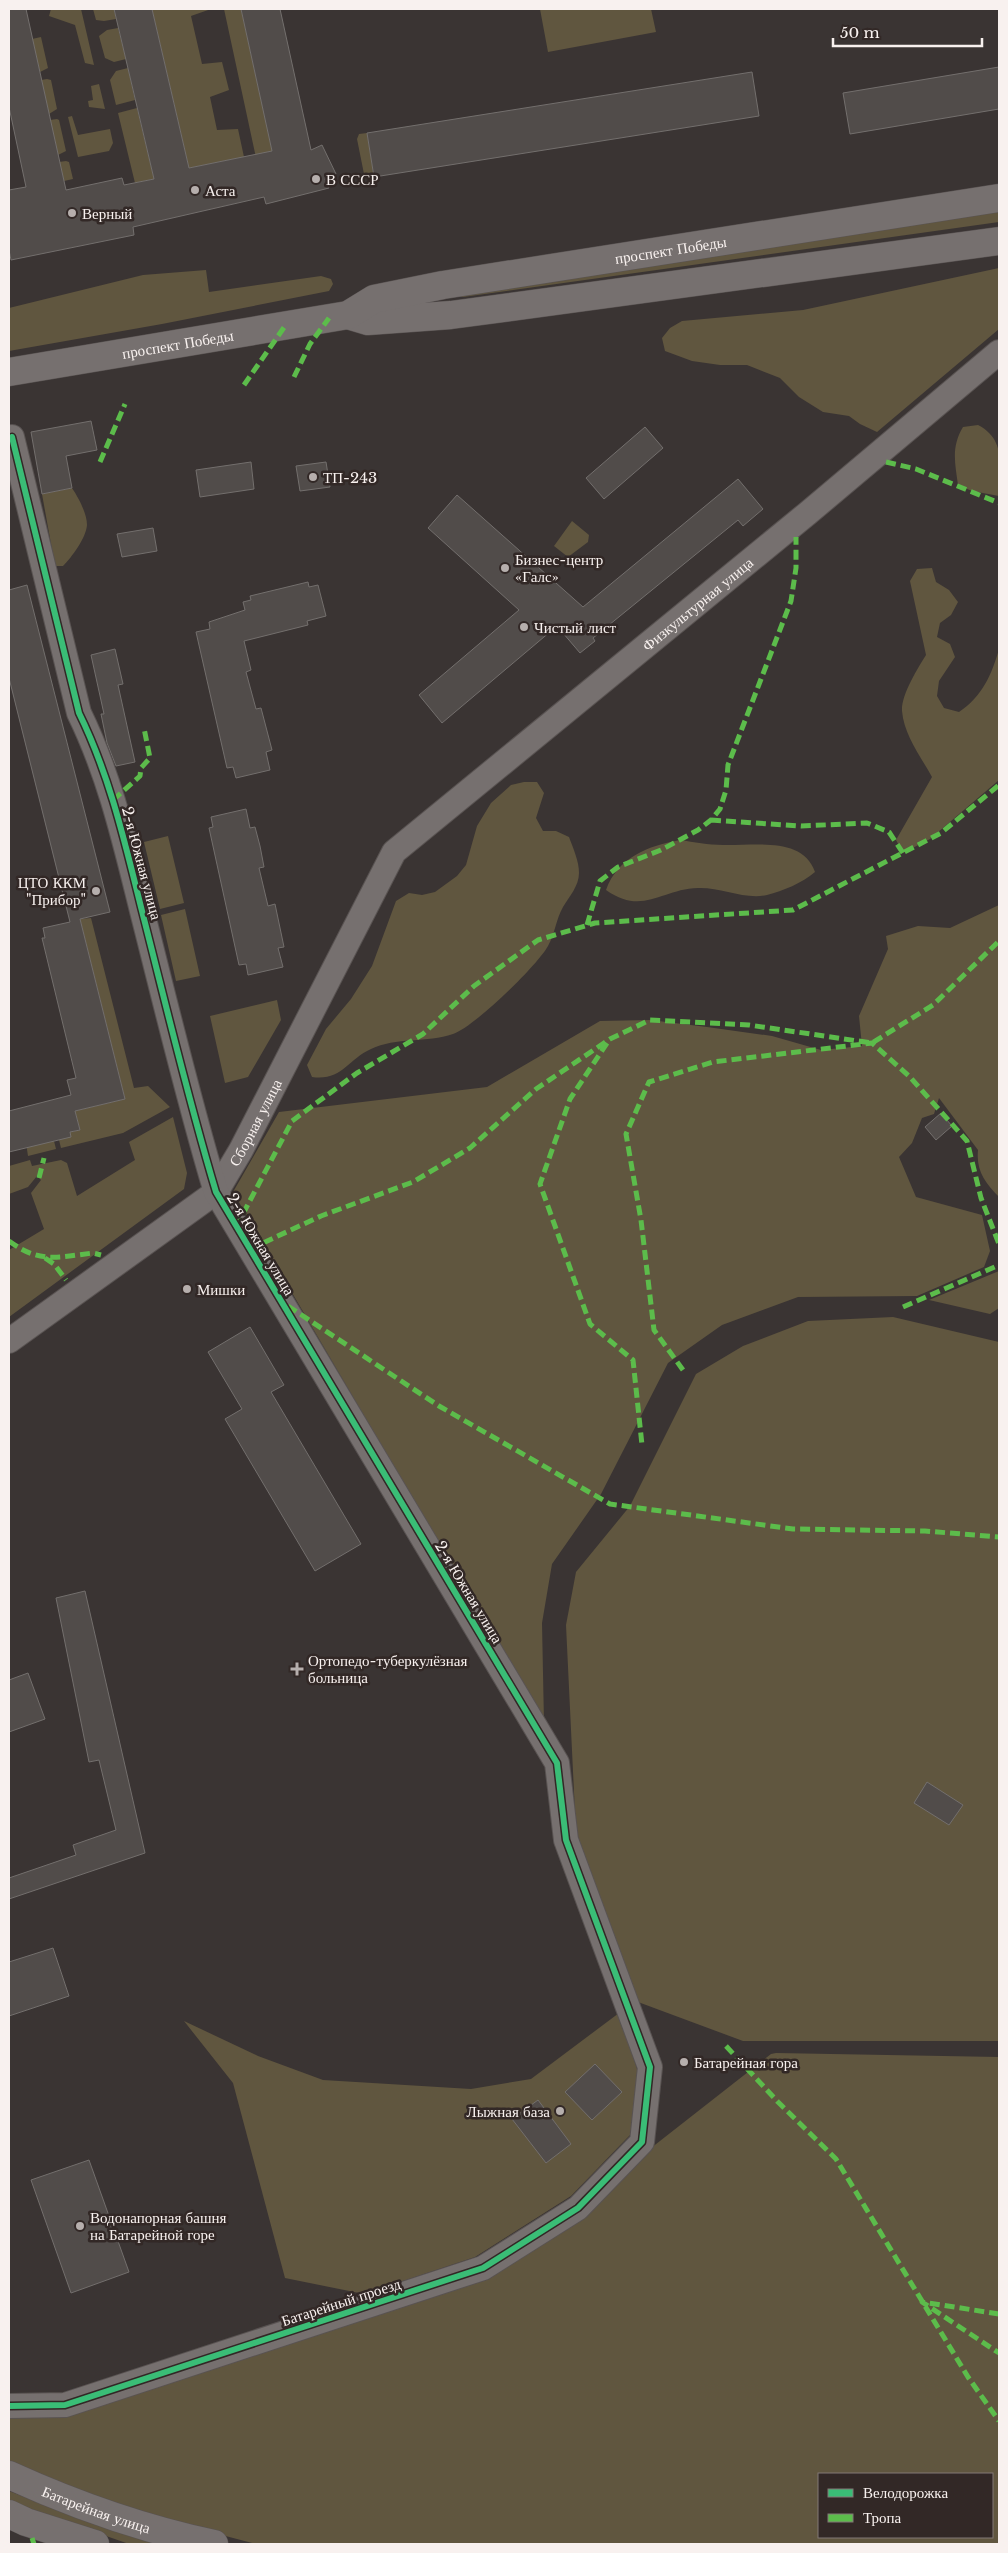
<svg xmlns="http://www.w3.org/2000/svg" width="1008" height="2553" font-family="'Libre Baskerville',serif">
	<style>
		.green { fill: #60563f; fill-rule: evenodd }
		.building { fill: #514c4a; stroke: #736f6d }
		.lines { fill: none; stroke-linecap: round; stroke-linejoin: round }
		.minor-casing { stroke: #595352; stroke-width: 26 }
		.tertiary-casing { stroke: #595352; stroke-width: 29 }
		.minor { stroke: #76706f; stroke-width: 24 }
		.tertiary { stroke: #76706f; stroke-width: 28 }
		.quiet { stroke: #5cbc4b; stroke-width: 5; stroke-dasharray: 10 5; stroke-linecap: butt }
		.cycleway-casing { stroke: #322826; stroke-width: 9 }
		.cycleway { stroke: #3abd76; stroke-width: 6 }
		.poi-dot { fill: #b6afad; stroke: #322826; stroke-width: 2 }
		.labels { text-anchor: middle; dominant-baseline: central; stroke-width: 5; stroke-linejoin: round; paint-order: stroke }
		.poi-label { font-size: 15px; fill: #f8f1ef; stroke: #322826; text-anchor: start }
		.street-label { font-size: 15px; fill: #f8f1ef; stroke: #322826 }
	</style>
	<rect width="100%" height="100%" fill="#3a3433"/>
	<path class="green" d="M51 9H81L94 65 85 63 75 25 49 16Z
		M93 9H114L116 19 104 21 96 20Z
		M152 9H211L191 16 202 64 222 62 229 90 210 97 217 130 238 129 244 157 189 168Z
		M224 9H241L275 163 258 167Z
		M540 9H651L656 32 548 52Z
		M118 28 126 59 114 62 105 58 99 36 107 30Z
		M41 37 48 68 40 72 32 39Z
		M128 68 135 100 116 105 110 80 116 71Z
		M47 79 51 80 57 109 49 114 41 80Z
		M99 84 105 109 89 107 88 101 93 100 91 86Z
		M137 108 154 179 135 183 118 113Z
		M72 116 78 135 110 129 113 143 109 151 78 157 68 117Z
		M57 119 59 120 66 151 58 155 50 120Z
		M367 133 374 177 364 174 357 139 359 134Z
		M66 161 69 162 73 179 64 181 59 162Z
		M999 208V222L463 297 455 295Z
		M999 268V329L877 432 860 424 849 416 823 412 799 397 780 378 747 365H720L692 361 665 351 662 338 670 328 682 321 803 310Z
		M206 270 209 292 321 276 331 279 333 284 329 291 162 324 9 351V308L143 275Z
		M978 425C1007 440 999 467 999 496L972 491 958 485C955 463 951 447 963 427Z
		M72 488C78 497 87 513 87 525 86 538 72 557 63 566H55L42 494Z
		M572 521 589 535 588 542 568 557 554 546Z
		M932 568 936 582 949 590 958 602 951 615 940 623 937 637 950 644 955 657 939 681 937 696 944 708 959 712C982 697 992 674 999 649V780L930 839 903 853 896 840 932 777C921 757 904 735 902 711 901 695 918 668 926 655L910 581 917 569Z
		M524 782H537L544 793 536 818 543 831H556L569 837C573 848 579 861 579 873 579 886 569 897 563 907 556 919 555 934 548 946 537 966 474 1027 453 1034 427 1043 396 1037 371 1049 347 1060 342 1081 312 1077L307 1065 326 1029 351 999 372 966 396 901 409 893 422 895 435 892 457 876 466 865 477 826 491 803 511 785Z
		M168 836 184 903 160 909 144 842Z
		M680 840C694 842 708 845 723 845 753 846 803 836 815 872 802 883 783 891 767 895 745 900 720 887 698 888 661 889 643 916 606 890 618 857 648 846 680 840Z
		M999 905V1197C985 1182 976 1171 978 1150L939 1098 934 1114 922 1118 912 1143 899 1157 916 1197 982 1215 990 1251 984 1267 917 1296 798 1297 722 1325 668 1363 601 1494 552 1564 542 1623 544 1723 233 1192 279 1112 487 1087 600 1021 650 1020 707 1027 772 1036 821 1050 862 1046 859 1016 888 949 886 936 918 926 950 928Z
		M185 909 200 976 176 981 161 915Z
		M91 918 134 1088 148 1086 170 1107 123 1133 61 1148 59 1140 70 1132 80 1130 75 1111 125 1099 80 919Z
		M277 1000 281 1020 248 1077 225 1083 210 1016Z
		M173 1117 187 1173 184 1189 9 1317V1250L44 1229 31 1193 41 1180 37 1176 28 1187 9 1194V1166L30 1160 32 1166 61 1160 67 1163 77 1196 135 1160 129 1142Z
		M54 1141 56 1149 28 1156 26 1143Z
		M999 1271V1308L990 1314 929 1300Z
		M893 1317 999 1342V2041H743L638 2002 576 1834 566 1625 576 1572 630 1506 696 1374 743 1346 808 1321Z
		M619 2013 638 2072 631 2134 571 2196 475 2257 364 2294 285 2278 233 2083 184 2021 258 2056 323 2080 471 2089 531 2079Z
		M776 2053 999 2057V2544H256L119 2508 9 2465V2417L72 2414 489 2279 586 2214 651 2148 771 2054ZM819 2474H992V2537H819Z
		M9 2491 105 2527 164 2544H129L9 2502Z"/>
	<path class="building" d="M9 9H26L66 190 122 178 124 185 154 179 114 9H152L189 168 272 151 241 9H280L311 150 322 145 336 174 325 179 329 188 266 204 264 197 133 227 134 235 11 260 9 250V190L26 187 9 107Z
		M999 67V109L850 134 843 93Z
		M752 72 759 116 374 177 367 133Z
		M91 421 97 450 66 456 72 488 42 494 31 432Z
		M645 427 663 448 604 499 586 478Z
		M251 462 254 489 200 497 196 470Z
		M326 462 330 487 300 491 296 466Z
		M738 479 763 509 743 526 738 520 593 638 595 641 580 653 557 626 442 723 419 695 519 610 428 528 457 495 583 607Z
		M153 528 157 551 122 557 117 534Z
		M308 582 309 587 318 585 326 616 307 621 308 625 244 641 251 670 246 672 256 709 261 708 272 750 266 752 270 770 236 778 233 767 227 768 196 632 210 629 209 622 245 610 243 602 251 600 250 596Z
		M27 585 110 912 80 919 125 1099 75 1111 80 1130 70 1132 71 1137 9 1152V1111L71 1095 67 1080 76 1078 42 938H45L43 928 70 922 9 678V590Z
		M115 649 123 684 118 685 135 762 116 766 107 743 101 714H104L91 655Z
		M246 809 250 828 255 827 260 846 264 867 259 868 268 906 275 904 284 947 278 948 283 967 248 975 246 964 239 965 209 828 213 827 211 817Z
		M941 1113 952 1126 936 1140 925 1127Z
		M250 1327 284 1385 271 1392 361 1544 315 1571 225 1419 242 1409 208 1352Z
		M85 1591 145 1853 9 1899V1878L76 1855 73 1845 116 1830 99 1760 89 1762 56 1598Z
		M28 1673 45 1719 9 1732V1680Z
		M927 1782 963 1805 949 1825 914 1803Z
		M53 1948 69 1996 9 2016V1962Z
		M595 2064 622 2092 592 2120 565 2092Z
		M538 2100 571 2144 546 2163 512 2119Z
		M89 2160 129 2272 71 2293 31 2180Z"/>
	<g class="lines">
		<defs>
			<g id="minor">
				<path id="s1" d="M9 1341 216 1192 241 1150 394 852 808 513 999 352"/>
				<path d="M9 2406 65 2405 483 2268 578 2208 642 2142 650 2067 566 1840 557 1763 216 1192C188 1099 166 1005 142 911 125 843 110 776 79 713L12 437"/>
			</g>
			<g id="tertiary">
				<path d="M348 315 368 321 451 315 999 241"/>
				<path id="s2" d="M9 372 348 315 374 299 443 285 999 198"/>
				<path id="s3" d="M9 2475C75 2505 143 2529 214 2544"/>
				<path d="M9 2514 26 2522 95 2544"/>
			</g>
		</defs>
		<use href="#minor" class="minor-casing"/>
		<use href="#tertiary" class="tertiary-casing"/>
		<use href="#minor" class="minor"/>
		<use href="#tertiary" class="tertiary"/>
		<path class="quiet" d="M294 377 310 344 329 318
			M244 385 285 326
			M100 462 125 404
			M886 462 916 469 999 503
			M113 800 140 776 141 768 150 758 144 728
			M711 820 801 826 867 823 889 832 903 853
			M587 925 600 881 618 867 661 850 698 830 711 820 720 809 726 790 728 765 791 601 796 568V537
			M607 1043 570 1099 540 1184 590 1324 633 1360 642 1445
			M39 1178 44 1158
			M236 1227 292 1121 357 1073 423 1034 474 986 538 940 595 923 793 910 941 833 999 785
			M9 1241C40 1264 58 1257 93 1253L101 1255
			M250 1249 321 1216 413 1182 470 1148 536 1089 610 1039 650 1020 749 1025 872 1043 933 1005 999 941
			M45 1258 54 1264 66 1280
			M288 1306 439 1406 610 1504 793 1529 925 1531 999 1537
			M903 1307 999 1265
			M683 1370 654 1330 641 1220 626 1134 649 1082 713 1062 872 1043 909 1076 967 1141 981 1198 999 1244
			M726 2046 778 2102 836 2159 968 2377 999 2421
			M999 2314 922 2302 999 2353
			M32 2538 34 2544"/>
		<defs>
			<path id="cycleway" d="M9 2406 65 2405 483 2268 578 2208 642 2142 650 2067 566 1840 557 1763 216 1192C188 1099 166 1005 142 911 125 843 110 776 79 713L12 437"/>
		</defs>
		<use href="#cycleway" class="cycleway-casing"/>
		<use href="#cycleway" class="cycleway"/>
	</g>
	<g class="poi-dot">
		<circle cx="316" cy="179" r="5"/>
		<circle cx="195" cy="190" r="5"/>
		<circle cx="72" cy="213" r="5"/>
		<circle cx="313" cy="477" r="5"/>
		<circle cx="505" cy="568" r="5"/>
		<circle cx="524" cy="627" r="5"/>
		<circle cx="96" cy="891" r="5"/>
		<circle cx="187" cy="1289" r="5"/>
		<path d="M294.5 1661.5h5v5h5v5h-5v5h-5v-5h-5v-5h5z"/>
		<circle cx="684" cy="2062" r="5"/>
		<circle cx="560" cy="2111" r="5"/>
		<circle cx="80" cy="2226" r="5"/>
	</g>
	<g class="labels">
		<g class="poi-label">
			<text x="326" y="179">В СССР</text>
			<text x="205" y="190">Аста</text>
			<text x="82" y="213">Верный</text>
			<text x="323" y="477">ТП-243</text>
			<text x="515" y="559">Бизнес-центр<tspan x="515" dy="17">«Галс»</tspan></text>
			<text x="534" y="627">Чистый лист</text>
			<text x="86" y="882" text-anchor="end">ЦТО ККМ<tspan x="86" dy="17">"Прибор"</tspan></text>
			<text x="197" y="1289">Мишки</text>
			<text x="308" y="1660">Ортопедо-туберкулёзная<tspan x="308" dy="17">больница</tspan></text>
			<text x="694" y="2062">Батарейная гора</text>
			<text x="550" y="2111" text-anchor="end">Лыжная база</text>
			<text x="90" y="2217">Водонапорная башня<tspan x="90" dy="17">на Батарейной горе</tspan></text>
		</g>
		<g class="street-label">
			<text stroke="none"><textPath href="#s2" startOffset="675">проспект Победы</textPath></text>
			<text stroke="none"><textPath href="#s2" startOffset="171">проспект Победы</textPath></text>
			<text stroke="none"><textPath href="#s1" startOffset="1031">Физкультурная улица</textPath></text>
			<text transform="translate(142 863) rotate(75)">2-я Южная улица</text>
			<text stroke="none"><textPath href="#s1" startOffset="335">Сборная улица</textPath></text>
			<text transform="translate(261 1244) rotate(59)">2-я Южная улица</text>
			<text transform="translate(469 1592) rotate(59)">2-я Южная улица</text>
			<text transform="translate(341 2302) rotate(-18)">Батарейный проезд</text>
			<text stroke="none"><textPath href="#s3" startOffset="94">Батарейная улица</textPath></text>
		</g>
	</g>
	<rect width="1008" height="2553" fill="none" stroke="#f8f1ef" stroke-width="20"/>
	<rect x="818" y="2473" width="175" height="65" fill="#322826" stroke="#817876"/>
	<rect x="828" y="2489" width="25" height="8" fill="#3abd76" stroke="#817876"/>
	<text x="863" y="2498" font-size="15" fill="#f8f1ef">Велодорожка</text>
	<rect x="828" y="2514" width="25" height="8" fill="#5cbc4b" stroke="#817876"/>
	<text x="863" y="2523" font-size="15" fill="#f8f1ef">Тропа</text>
	<path d="M833 38v8h149v-8" fill="none" stroke="#f8f1ef" stroke-width="2.5"/>
	<text x="840" y="38" font-size="15" fill="#f8f1ef" stroke="#322826" stroke-width="4" paint-order="stroke">50 m</text>
</svg>
